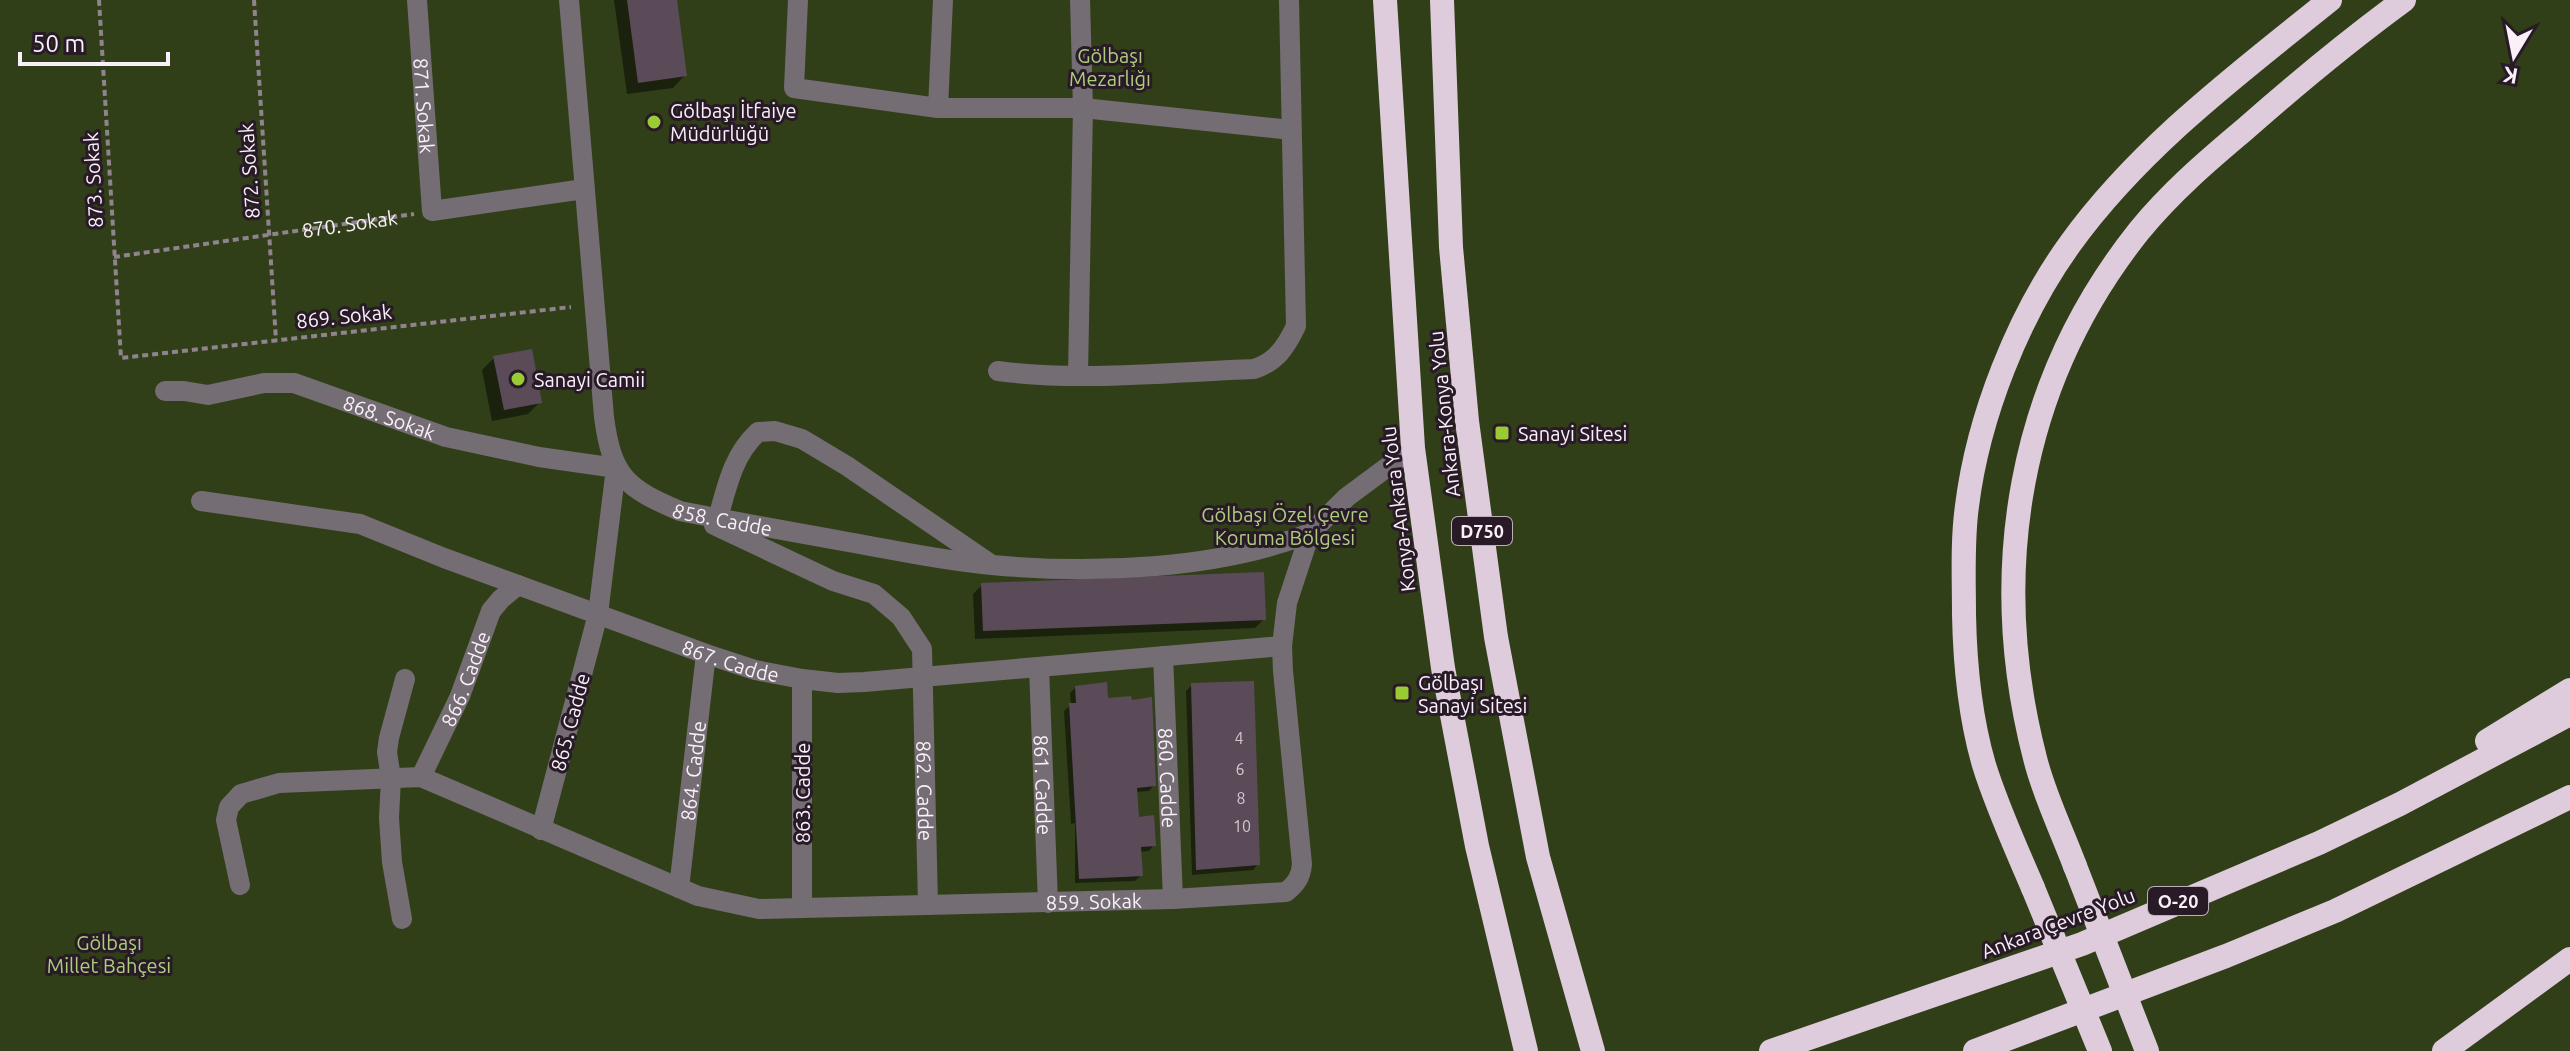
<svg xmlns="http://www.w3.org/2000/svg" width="2570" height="1051" font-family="Ubuntu,sans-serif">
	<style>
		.green { fill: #313f19 }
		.shadow { fill: #0007 }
		.building { fill: #5b4b59 }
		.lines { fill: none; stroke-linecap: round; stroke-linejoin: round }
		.path { stroke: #8f838e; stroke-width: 4; stroke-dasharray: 6 4; stroke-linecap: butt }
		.minor { stroke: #746d74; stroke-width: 20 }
		.highway { stroke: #decbdc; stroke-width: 24 }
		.highway-bridge { stroke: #decbdc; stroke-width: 24 }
		.poi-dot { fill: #9acb34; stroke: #281a27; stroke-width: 3 }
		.labels { text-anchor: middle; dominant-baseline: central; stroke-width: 6; stroke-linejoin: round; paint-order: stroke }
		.number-label { font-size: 16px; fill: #d2c7d1 }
		.shield { fill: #281a27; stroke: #bbb0ba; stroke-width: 2 }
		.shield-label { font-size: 18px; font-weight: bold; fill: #faf0f9 }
		.park-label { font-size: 20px; fill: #adcd7c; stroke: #281a27 }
		.street-label { font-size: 20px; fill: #faf0f9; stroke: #281a27 }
		.poi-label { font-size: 20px; fill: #faf0f9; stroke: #281a27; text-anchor: start }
	</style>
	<rect width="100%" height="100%" fill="#322431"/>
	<path class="green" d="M0 0H2570V1051H0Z"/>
	<path class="shadow" d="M614 0H675L685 75 673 88 627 94Z
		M494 358 540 402 528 414 492 421 482 370Z
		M982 585 1264 619 1255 628 975 639 973 594Z
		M1192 685 1258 864 1253 870 1192 875 1186 691Z
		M1076 687 1106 700 1154 785 1149 791 1136 792 1137 820 1154 845 1149 851 1139 852 1141 875 1135 881 1075 883V823L1071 824 1064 711 1071 705 1070 693Z"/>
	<path class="building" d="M627 0H677L687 76 638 83Z
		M532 349 542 403 504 410 493 356Z
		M1264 572 1266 620 983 631 981 583Z
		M1254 681 1260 865 1196 870 1191 683Z
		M1107 682 1108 698 1131 696 1132 700 1152 697 1156 786 1137 788 1139 817 1154 815 1156 846 1141 847 1143 876 1079 879 1069 703H1076L1075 686Z"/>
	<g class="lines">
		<g class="path">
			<path d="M99 0 121 358 571 307"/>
			<path d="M254 0 276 340"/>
			<path id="s1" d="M114 257 414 214"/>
		</g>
		<g class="minor">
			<path id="s2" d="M417 0 432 211 584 189"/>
			<path id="s3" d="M569 0 604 417C612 477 626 488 680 511 736 522 792 532 848 542 895 550 943 561 992 565 1091 574 1217 570 1310 533"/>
			<path d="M798 0 794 88 938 108H1083L1291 130"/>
			<path d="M938 108 943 0"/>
			<path d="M998 371C1079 382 1172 372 1254 369 1276 362 1286 347 1296 326L1289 0"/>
			<path d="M1078 375 1083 108 1080 0"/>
			<path id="s4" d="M165 391H184L208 395 264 383H294L446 437 539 457 616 468 598 614 541 830"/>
			<path id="s5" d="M201 501 360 524 444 558 706 654 755 670 802 679 838 683 864 682 1282 646"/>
			<path d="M718 518C727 486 733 455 758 432L775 431 802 439 847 466 989 563"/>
			<path id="s6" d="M714 525 833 581 874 594 901 617 922 649 928 905"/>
			<path id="s7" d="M1163 656 1173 899"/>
			<path id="s8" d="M1039 667 1048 903"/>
			<path d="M802 679V908"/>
			<path id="s9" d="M421 777 460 696 491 611 501 599 518 585"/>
			<path id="s10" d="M240 885 226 820 229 807 241 794 279 783 421 777 698 896 759 909 1173 899 1286 892C1296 884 1301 877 1302 864L1283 671 1282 646 1287 603 1310 533 1347 497 1413 448"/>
			<path id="s11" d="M679 888 706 654"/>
			<path d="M402 919 392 862 389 818 391 778 387 752 389 738 405 679"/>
		</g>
		<path class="highway" d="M1385 0 1413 448 1443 668 1477 846 1526 1051
			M1442 0 1451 247 1467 421 1496 637 1538 857 1593 1051
			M2487 741 2570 690
			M2075 866C2062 831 2044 795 2035 758 1987 572 2018 383 2139 231 2170 193 2207 161 2244 130 2295 85 2348 41 2404 0
			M2033 888C2016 848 1997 807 1984 765 1970 717 1965 665 1964 615 1964 579 1962 542 1967 506 1978 417 2018 316 2070 244 2140 147 2238 74 2330 0
			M1771 1051 2082 944 2319 843 2400 804 2570 714
			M1975 1051 2226 956 2335 911 2570 797
			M2444 1051 2570 959"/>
		<path class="highway-bridge" d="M2075 866 2147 1051
			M2033 888 2100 1051"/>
	</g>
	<g class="poi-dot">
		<circle cx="654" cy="122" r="8"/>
		<circle cx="518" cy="379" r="8"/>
		<rect x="1494" y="425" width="16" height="16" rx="4"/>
		<rect x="1394" y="685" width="16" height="16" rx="4"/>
	</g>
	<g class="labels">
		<g class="number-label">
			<text x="1239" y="738">4</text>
			<text x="1240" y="769">6</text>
			<text x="1241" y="798">8</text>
			<text x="1242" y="826">10</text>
		</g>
		<g class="shield">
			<rect x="1452" y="517" width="60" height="28" rx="6"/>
			<rect x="2148" y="887" width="60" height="28" rx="6"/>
		</g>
		<g class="shield-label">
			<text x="1482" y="531">D750</text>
			<text x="2178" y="901">O-20</text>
		</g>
		<g class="park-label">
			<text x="1110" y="55">Gölbaşı<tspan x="1110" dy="23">Mezarlığı</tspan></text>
			<text x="1285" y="514">Gölbaşı Özel Çevre<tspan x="1285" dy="23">Koruma Bölgesi</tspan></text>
			<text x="109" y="942">Gölbaşı<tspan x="109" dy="23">Millet Bahçesi</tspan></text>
		</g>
		<g class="street-label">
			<text stroke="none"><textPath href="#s2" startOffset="106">871. Sokak</textPath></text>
			<text transform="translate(249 171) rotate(-94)">872. Sokak</text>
			<text transform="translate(93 180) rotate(-93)">873. Sokak</text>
			<text stroke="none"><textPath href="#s1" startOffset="238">870. Sokak</textPath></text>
			<text transform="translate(344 316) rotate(-6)">869. Sokak</text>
			<text transform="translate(1444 414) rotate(-96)">Ankara-Konya Yolu</text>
			<text stroke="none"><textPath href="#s4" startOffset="232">868. Sokak</textPath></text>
			<text transform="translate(1398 509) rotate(-97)">Konya-Ankara Yolu</text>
			<text stroke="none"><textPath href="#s3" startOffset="592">858. Cadde</textPath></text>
			<text stroke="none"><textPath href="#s5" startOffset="556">867. Cadde</textPath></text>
			<text stroke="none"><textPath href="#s9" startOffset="108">866. Cadde</textPath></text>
			<text transform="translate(570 722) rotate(-75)">865. Cadde</text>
			<text stroke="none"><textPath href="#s11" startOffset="118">864. Cadde</textPath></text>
			<text stroke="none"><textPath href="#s7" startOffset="122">860. Cadde</textPath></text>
			<text stroke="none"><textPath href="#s8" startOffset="118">861. Cadde</textPath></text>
			<text stroke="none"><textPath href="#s6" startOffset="390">862. Cadde</textPath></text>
			<text transform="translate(802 793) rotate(-90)">863. Cadde</text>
			<text stroke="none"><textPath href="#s10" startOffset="978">859. Sokak</textPath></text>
			<text transform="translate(2058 923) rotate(-21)">Ankara Çevre Yolu</text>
		</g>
		<g class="poi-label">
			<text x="670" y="110">Gölbaşı İtfaiye<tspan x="670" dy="23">Müdürlüğü</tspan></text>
			<text x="534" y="379">Sanayi Camii</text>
			<text x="1518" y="433">Sanayi Sitesi</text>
			<text x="1418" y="682">Gölbaşı<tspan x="1418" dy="23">Sanayi Sitesi</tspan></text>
		</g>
	</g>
	<g transform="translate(2514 56) rotate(190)" stroke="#281a27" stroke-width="6" paint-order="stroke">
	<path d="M0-6L14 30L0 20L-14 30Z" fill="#faf0f9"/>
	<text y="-12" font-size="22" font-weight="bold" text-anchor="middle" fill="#faf0f9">K</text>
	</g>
	<path d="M20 52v12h148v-12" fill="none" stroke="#faf0f9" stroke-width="4"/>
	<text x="32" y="52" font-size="24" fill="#faf0f9" stroke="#281a27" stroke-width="6" paint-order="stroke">50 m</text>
</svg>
